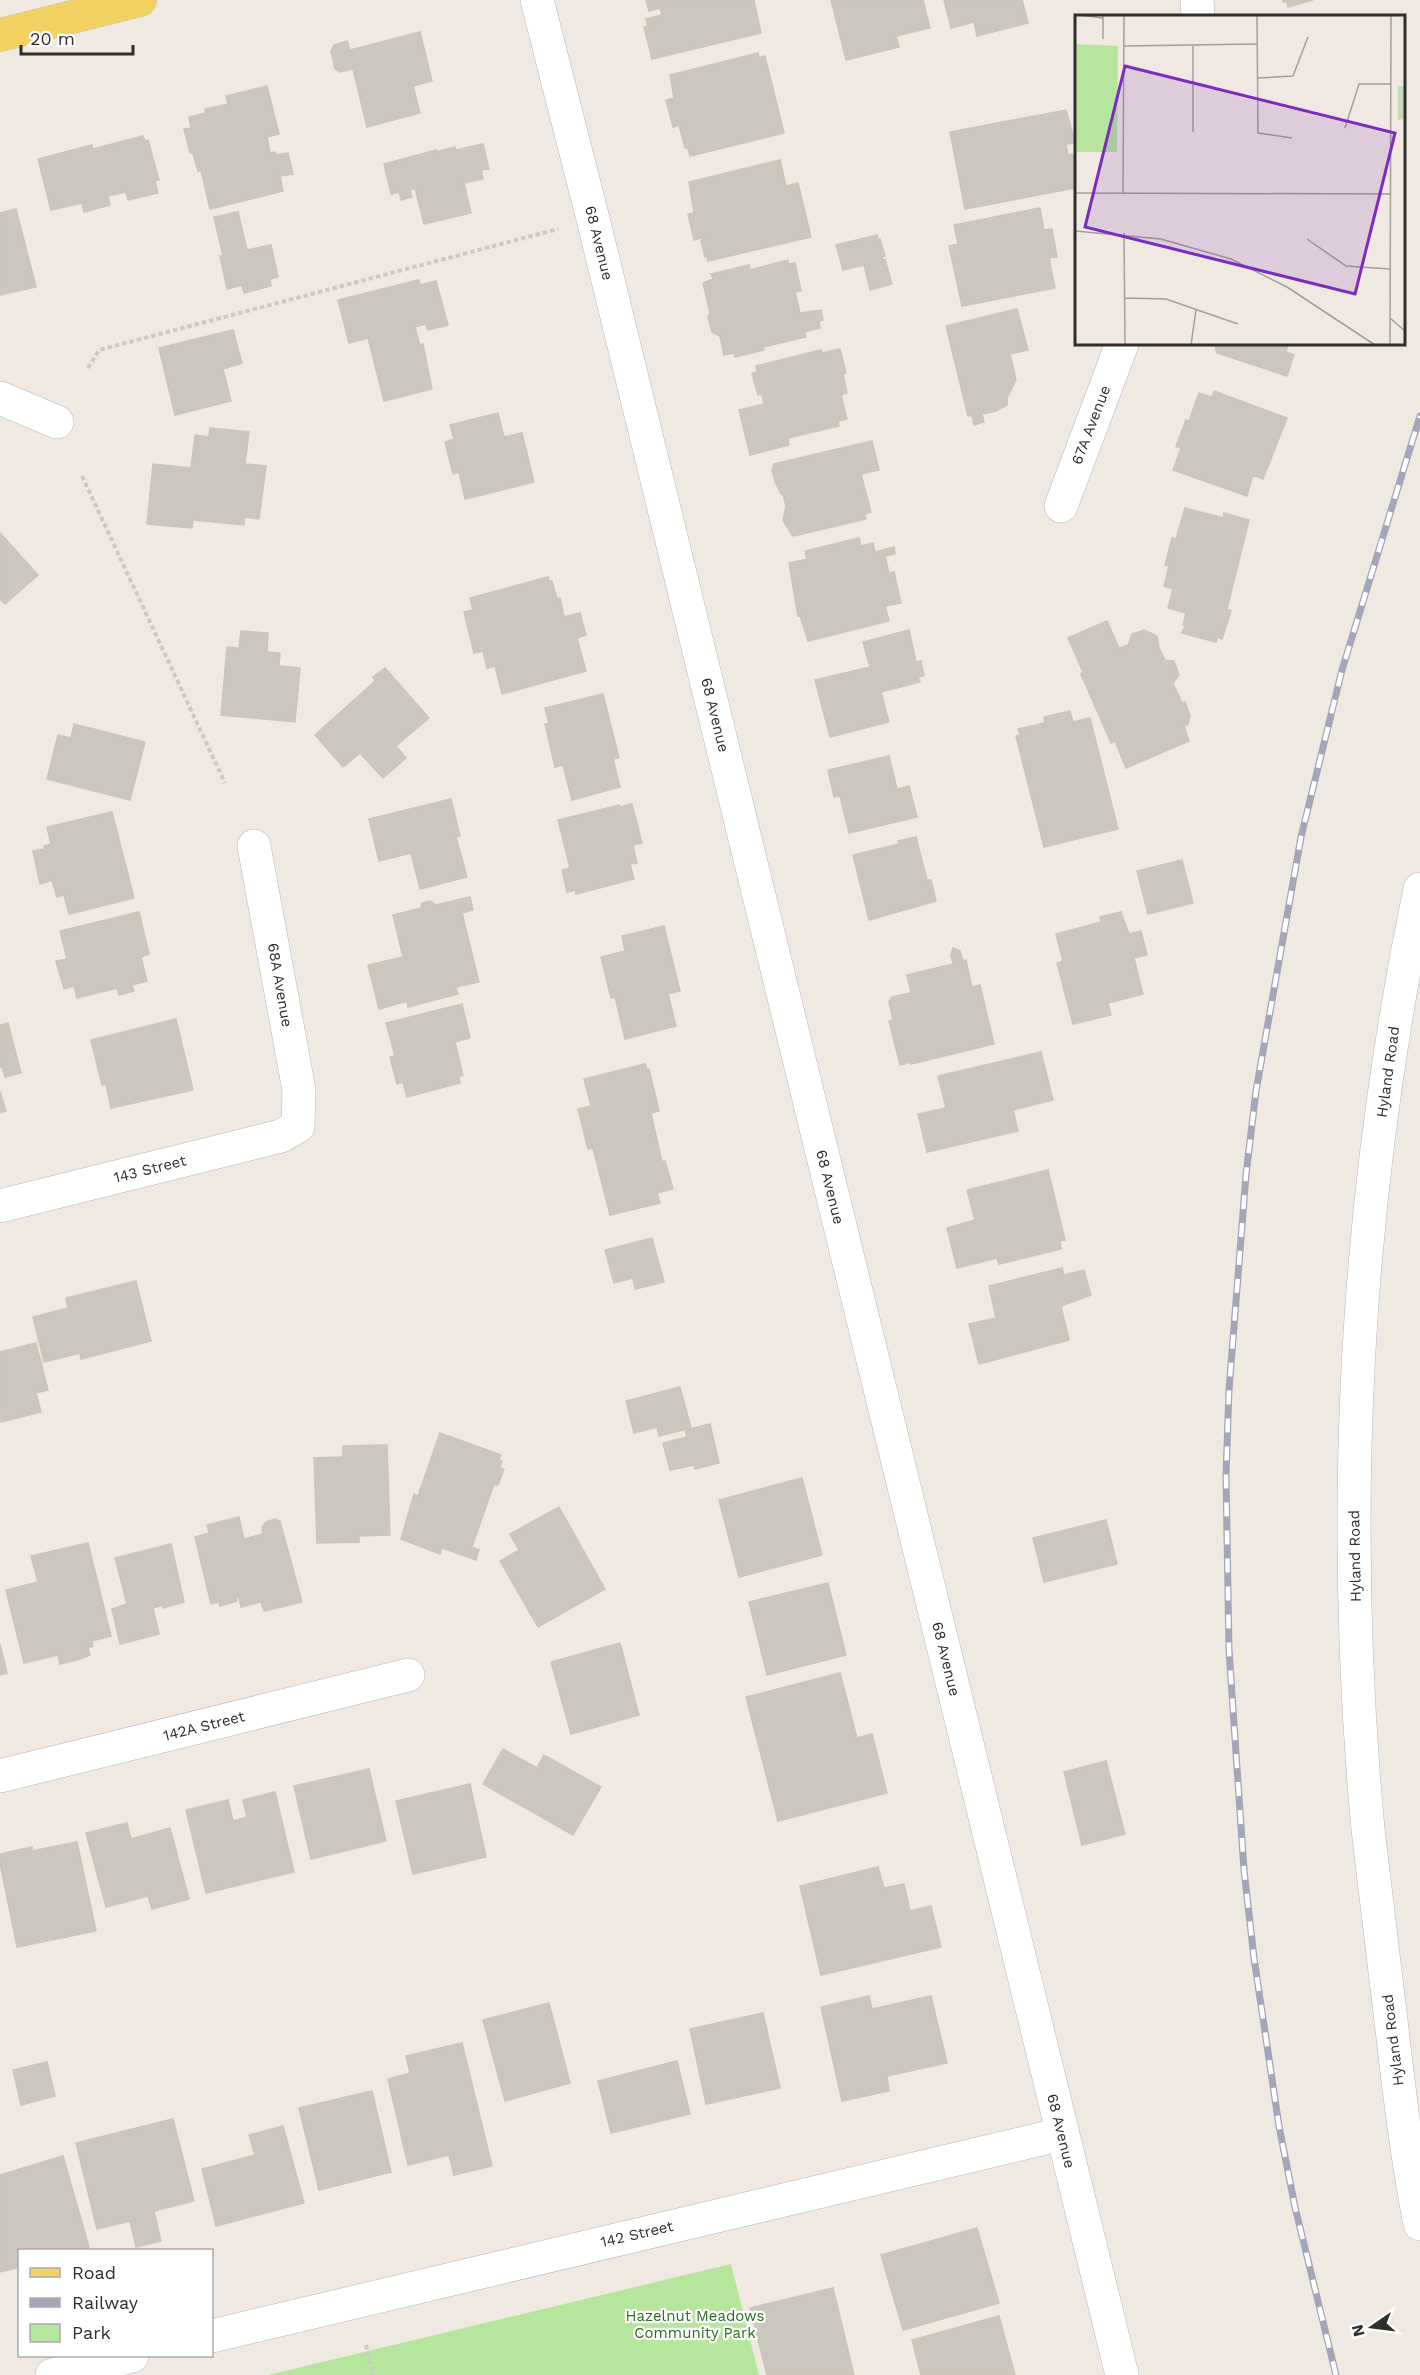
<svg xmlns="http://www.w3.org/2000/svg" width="1420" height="2375" font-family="'Work Sans',sans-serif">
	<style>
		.green { fill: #b6e59e }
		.building { fill: #cbc7bf; stroke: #cbc5ba; stroke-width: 1.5 }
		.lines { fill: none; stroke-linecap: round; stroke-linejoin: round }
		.minor-casing { stroke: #b4b7c1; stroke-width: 34 }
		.major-casing { stroke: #c9c9c9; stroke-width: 34 }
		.path { stroke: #c9c9c9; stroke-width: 4; stroke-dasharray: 4.5 3; stroke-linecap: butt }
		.minor { stroke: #fff; stroke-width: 33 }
		.major { stroke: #f2d163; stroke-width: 33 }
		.rail-casing { stroke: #a3a6b8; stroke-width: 7 }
		.rail { stroke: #fff; stroke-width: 4.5; stroke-dasharray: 14; stroke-linecap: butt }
		.labels { text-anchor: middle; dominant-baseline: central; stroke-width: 4.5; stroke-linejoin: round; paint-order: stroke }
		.street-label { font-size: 15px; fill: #2e2e2e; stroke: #fff }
		.park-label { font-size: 15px; fill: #2c6e1b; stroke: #fff }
		.inset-road { fill: none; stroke: #a29e99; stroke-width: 1.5 }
		.view { fill: #7b2cbf; fill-opacity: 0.15; stroke: #7b2cbf; stroke-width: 3 }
		.inset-edge { fill: none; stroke: #2e2e2e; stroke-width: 3 }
	</style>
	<rect width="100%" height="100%" fill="#efe9e1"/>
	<path class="green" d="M731 2264 759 2375H268Z"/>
	<path class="building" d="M646 0H754L761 33 652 59 644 27 648 26 646 19 662 15 660 8 649 11Z
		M831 0H923L930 28 896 36 899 47 846 60Z
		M944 0H1022L1028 23 977 36 974 22 951 28Z
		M1283 0H1313L1288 7 1287 1 1283 2Z
		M420 32 432 81 413 86 420 113 367 127 353 69 340 72 335 69 331 51 334 45 347 41 350 50Z
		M758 53 759 58 765 56 784 133 690 156 688 148H685L679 125 673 127 666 100 674 98 670 75Z
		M267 86 279 134 267 137 270 153 275 152 276 155 288 153 293 174 280 176 283 191 210 209 201 170 198 171 193 153H190L184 129 191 128 189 117 206 113 205 109 228 104 226 96Z
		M1066 110 1074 138H1072L1073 143 1066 144 1068 155 1072 154 1076 158V188L965 209 950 132Z
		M143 136 145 141 148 140 159 180 155 181 158 193 128 200 126 192 108 196 110 205 84 212 82 203 51 210 38 159 92 145 93 149Z
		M483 144 489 169 481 170 483 179 464 183 471 213 424 224 415 188 410 190 412 197 401 200 399 192 391 194 384 164 436 150V152L455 147 456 150Z
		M780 160 786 186 798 183 811 237 708 261 707 257H705L701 241 704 237 694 240 688 214 694 213 689 182Z
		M1040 208 1044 230 1052 229 1057 257 1049 258 1055 288 962 306 949 246 958 244 954 225Z
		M16 209 36 287 0 295V213Z
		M238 212 247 250 271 245 278 277 270 279 271 286 244 293 242 285 227 289 220 256H223L214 217Z
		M877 235 878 240 880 239 885 256 882 257 883 260 885 259 892 284 870 290 864 265 843 270 836 245Z
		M788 260V264L795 263 801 291 795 292 800 313 821 310 823 320 819 321 820 328 804 332 806 337 763 347 764 350 735 357 734 353 724 355 720 336 712 332 708 317 710 313 703 283 713 279 711 274 749 265 750 270Z
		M419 280 420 285 436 281 448 325 428 330 426 324 415 327 420 345 423 344 432 389 384 401 368 338 349 343 338 300Z
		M1017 309 1028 350 1010 354 1016 380 1007 398V405L996 411 982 414 984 422 974 425 972 415 968 416 946 326Z
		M233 330 242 363 223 369 231 401 175 415 159 348Z
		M1214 344H1288L1286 352 1294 355 1287 376 1217 353Z
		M840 349 846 373 843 374 847 393 841 395 847 419 838 421 839 426 788 438 789 445 750 455 739 410 764 404 762 394 758 395 752 373 757 372 756 366 821 350 822 353Z
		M1214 391 1287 418 1263 479 1253 475 1247 496 1173 470 1181 448 1176 446 1186 420 1189 421 1199 393 1212 397Z
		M498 413 504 437 522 433 534 482 465 499 459 472 453 474 445 442 454 439 450 425Z
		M210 428 249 432 245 464 266 466 259 519 244 517V525L193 520 192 528 147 524 153 464 191 468 195 435 209 437Z
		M872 441 879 470 861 474 871 512 865 514 866 519 794 536 792 535 783 520 786 506 783 494H781L775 482 772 470 774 464Z
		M1185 508 1223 518 1224 513 1249 520 1227 609 1231 611 1222 639 1217 637 1216 642 1182 633 1186 625H1183L1186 613 1168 608 1173 589 1164 586 1169 566 1165 565 1172 538 1176 539Z
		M0 533 38 575 5 604 0 599Z
		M859 538 861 546 873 543 875 552 894 547 895 554 885 556 889 573 894 572 901 603 885 606 889 621 808 641 800 615 798 616 789 563 807 559 805 551Z
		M548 577 549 581H552L557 599 560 598 564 617 580 613 586 635 577 638 586 671 502 694 495 666 487 668 483 651 474 653 464 612 473 610 470 598Z
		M1107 621 1119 648 1128 645 1132 634 1144 630 1157 636 1159 648 1165 660 1174 661 1179 675 1173 683 1182 703 1185 702 1190 716 1188 724 1184 726 1189 741 1126 768 1115 741 1111 743 1081 674 1083 672 1068 638Z
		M909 630 916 662 921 661 924 676 918 677 920 682 881 692 889 722 830 737 815 680 870 667 863 642Z
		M241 631 268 633 267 652 280 653 279 666 300 668 295 722 221 715 227 647 239 648Z
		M385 668 429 718 396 746 406 758 383 778 360 753 343 767 315 735 375 681 373 677Z
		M603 694 619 758 613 759 620 787 572 800 563 765 555 767 545 724 549 723 545 708Z
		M1070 711 1073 722 1090 718 1118 829 1044 847 1016 736 1020 735 1018 729 1045 723 1044 717Z
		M74 724 145 742 130 800 47 779 58 735 71 738Z
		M889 756 897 789 909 786 917 817 849 833 840 796 834 797 828 770Z
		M451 799 460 836 456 837 467 877 420 889 411 853 379 861 369 819Z
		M632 804 642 843 633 845 637 863 630 864 634 879 576 894 575 890 567 892 562 870 570 868 558 820 619 805 620 807Z
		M112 812 134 898 69 914 64 895 57 897 52 880 40 884 33 851 45 849 44 846 51 844 47 827Z
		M916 837 927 880H931L936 901 869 920 853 855 899 844 898 841Z
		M1182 860 1193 903 1148 914 1137 871Z
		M470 897 473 910 462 913 479 982 456 987 458 994 408 1007 407 1001 379 1009 368 965 403 957 393 915 421 908 422 903 430 901 436 905Z
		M139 912 149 954 141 957 147 981 132 985 134 991 119 995 117 988 77 998 74 986 64 989 56 961 67 959 60 931Z
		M1121 912 1129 934 1141 931 1147 955 1134 958 1143 994 1108 1003 1111 1015 1073 1024 1057 963 1063 961 1056 934 1101 922 1100 917Z
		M664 926 680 991 668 994 676 1026 625 1039 615 997 611 998 601 957 625 951 622 936Z
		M953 948 960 951 963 961 966 960 972 987 980 985 994 1044 911 1064V1062L900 1065 889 1021 893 1020 889 1002 892 997 911 993 907 975 953 964 951 955Z
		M462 1004 470 1038 455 1042 463 1075 459 1077 460 1083 407 1097 403 1082 397 1084 390 1057 395 1056 386 1023Z
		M176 1019 193 1090 111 1108 106 1084 102 1085 91 1040Z
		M8 1023 21 1073 5 1077 2 1067H0V1025Z
		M1041 1052 1053 1100 1013 1110 1018 1131 927 1152 918 1114 946 1108 938 1076Z
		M645 1064 647 1070 649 1069 659 1111 651 1113 662 1162 665 1161 673 1189 657 1193 660 1203 610 1215 593 1148 588 1149 578 1109 591 1106 584 1079Z
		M0 1091 6 1111 0 1113Z
		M1048 1170 1065 1240 1060 1241 1061 1249 999 1264 997 1258 957 1268 947 1228 975 1220 967 1190Z
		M652 1238 664 1282 635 1289 633 1278 614 1283 605 1250Z
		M1062 1268 1064 1275 1084 1270 1091 1295 1061 1306 1069 1340 979 1364 969 1324 996 1318 989 1286Z
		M136 1281 151 1341 81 1359 80 1353 44 1362 33 1317 68 1308 66 1298Z
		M36 1343 48 1390 36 1393 41 1412 1 1422 0 1352Z
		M680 1387 691 1428 659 1436 657 1427 634 1433 626 1401Z
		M710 1424 719 1463 695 1469 694 1465 670 1470 663 1443 687 1437 685 1430Z
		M440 1433 501 1455 499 1460 502 1461 500 1468 504 1469 498 1485 494 1484 472 1547 479 1550 476 1560 442 1548 440 1554 401 1539 414 1494 418 1496Z
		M387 1445 390 1535 359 1536V1542L317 1543 314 1458 343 1457V1446Z
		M802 1478 822 1555 739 1577 719 1500Z
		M559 1507 605 1589 538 1627 500 1561 519 1550 510 1534Z
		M239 1517 244 1539 263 1534 262 1527 266 1522 275 1519 280 1521 302 1602 264 1611 261 1602 241 1607 239 1597 236 1598 237 1601 220 1606 219 1602 211 1604 195 1537 209 1533 207 1525Z
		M1106 1520 1117 1564 1044 1582 1033 1538Z
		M88 1543 111 1636 92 1641 93 1646 88 1648 90 1655 80 1659 60 1664 58 1655 24 1663 6 1590 38 1582 31 1556Z
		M171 1544 184 1602 163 1608V1605L153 1608 159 1634 120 1644 112 1609 127 1604 115 1558Z
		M828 1583 846 1655 767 1675 749 1602Z
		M620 1643 639 1715 571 1734 551 1662Z
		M0 1644 7 1673 0 1675Z
		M840 1673 857 1738 872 1734 887 1793 778 1821 746 1697Z
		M503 1749 537 1768 544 1755 601 1787 573 1835 483 1784Z
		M1106 1761 1125 1834 1082 1845 1064 1772Z
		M369 1769 386 1841 311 1859 294 1786Z
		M470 1784 486 1857 413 1874 396 1801Z
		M275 1792 294 1872 206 1893 186 1810 228 1800 233 1821 247 1817 243 1800Z
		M127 1823 131 1839 170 1828 189 1899 152 1909 148 1896 106 1907 86 1833Z
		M77 1842 96 1931 17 1947 0 1863V1854L32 1847V1851Z
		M878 1867 884 1888 904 1884 910 1911 931 1906 941 1947 821 1975 800 1886Z
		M869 1996 872 2009 931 1996 947 2063 887 2076 889 2091 842 2101 821 2007Z
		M549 2003 570 2083 505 2101 483 2020Z
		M763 2013 780 2088 706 2104 690 2029Z
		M462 2043 492 2166 454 2175 449 2155 408 2165 388 2079 410 2073 406 2056Z
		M677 2061 690 2114 611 2133 598 2081Z
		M47 2062 55 2096 21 2105 13 2070Z
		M372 2091 391 2172 319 2190 299 2108Z
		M173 2119 194 2201 154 2211 161 2241 136 2247 130 2221 97 2229 76 2143Z
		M283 2126 304 2203 216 2226 202 2169 255 2155 249 2135Z
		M63 2156 89 2247 76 2250H20V2267L0 2272V2175Z
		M977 2228 999 2303 903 2330 881 2255Z
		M833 2288 854 2375H767L750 2308Z
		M999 2316 1015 2375H921L912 2340Z"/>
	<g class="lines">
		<defs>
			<path id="minor" d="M537 0 593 219 1122 2375
				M1197 0 1198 16
				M0 398 57 422
				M1061 506 1122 344
				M1420 889C1382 1071 1360 1259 1355 1445 1352 1572 1356 1702 1368 1829 1373 1874 1379 1918 1384 1963 1395 2050 1403 2138 1420 2224
				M0 1206 281 1136 298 1126 299 1090 254 846
				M0 1776 408 1675
				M212 2336 1062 2134
				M52 2375 132 2356"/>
			<path id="major" d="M0 35 140 0"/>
		</defs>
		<use href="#minor" class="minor-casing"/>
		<use href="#major" class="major-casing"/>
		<path class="path" d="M88 368 99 350 558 229
			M82 476 225 783
			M366 2345 373 2375"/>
		<use href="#minor" class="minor"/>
		<use href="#major" class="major"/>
		<defs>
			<path id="rail" d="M1336 2375 1295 2207 1279 2126 1254 1958 1244 1870 1229 1650 1226 1476 1229 1390 1246 1175 1256 1091 1301 837 1342 670 1420 416"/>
		</defs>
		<use href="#rail" class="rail-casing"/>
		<use href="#rail" class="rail"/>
	</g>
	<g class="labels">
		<g class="street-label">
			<text transform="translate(599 243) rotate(76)">68 Avenue</text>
			<text transform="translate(1091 425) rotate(-69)">67A Avenue</text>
			<text transform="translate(715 715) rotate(76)">68 Avenue</text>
			<text transform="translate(280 985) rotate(80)">68A Avenue</text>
			<text transform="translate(1388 1072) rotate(-82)">Hyland Road</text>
			<text transform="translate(150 1169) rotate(-14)">143 Street</text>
			<text transform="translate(830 1187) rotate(76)">68 Avenue</text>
			<text transform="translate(1355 1556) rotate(-91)">Hyland Road</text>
			<text transform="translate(946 1659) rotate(76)">68 Avenue</text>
			<text transform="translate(204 1726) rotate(-14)">142A Street</text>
			<text transform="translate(1393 2040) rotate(-97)">Hyland Road</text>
			<text transform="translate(1061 2131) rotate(76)">68 Avenue</text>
			<text transform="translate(637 2234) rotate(-13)">142 Street</text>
		</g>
		<g class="park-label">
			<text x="695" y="2316">Hazelnut Meadows<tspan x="695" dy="17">Community Park</tspan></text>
		</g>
	</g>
	<g transform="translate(1075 15)">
		<rect width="330" height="330" fill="#efe9e1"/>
		<path d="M0 29 43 31 42 137H0Z" fill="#b6e59e"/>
		<path d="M323 71H330V104L323 105Z" fill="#c8d9b8"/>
		<path class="inset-road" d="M6 0 27 3M182 0 183 118 217 123M28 24V0M49 31 183 29M183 63 218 61 233 22M270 113 284 69H316M118 117V31M0 178 315 179M48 178 49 0M0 216 86 224 156 244 212 272 300 330M49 218 50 330M232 224 271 251 315 254M49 283 91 284 163 309M315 303 330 316M116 330 121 295M315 330 316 0"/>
		<path class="view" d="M50 51 320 118 280 279 10 212Z"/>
		<rect width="330" height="330" class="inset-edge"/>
	</g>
	<rect x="18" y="2249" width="195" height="108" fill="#ffffff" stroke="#ababab" stroke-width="1.5"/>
	<rect x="30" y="2268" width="30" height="9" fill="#f2d163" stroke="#ababab" stroke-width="1.5"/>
	<text x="72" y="2279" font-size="18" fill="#2e2e2e">Road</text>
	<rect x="30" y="2298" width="30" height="9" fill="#a3a6b8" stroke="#ababab" stroke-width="1.5"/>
	<text x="72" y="2309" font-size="18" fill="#2e2e2e">Railway</text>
	<rect x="30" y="2324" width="30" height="18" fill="#b6e59e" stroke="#ababab" stroke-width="1.5"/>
	<text x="72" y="2339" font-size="18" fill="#2e2e2e">Park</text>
	<g transform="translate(1372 2327) rotate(256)" stroke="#ffffff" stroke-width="4.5" paint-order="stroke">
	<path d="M0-4.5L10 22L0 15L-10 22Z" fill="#2e2e2e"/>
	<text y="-9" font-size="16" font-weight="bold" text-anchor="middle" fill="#2e2e2e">N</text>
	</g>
	<path d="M21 45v9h112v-9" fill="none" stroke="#2e2e2e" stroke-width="3"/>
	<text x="30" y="45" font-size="18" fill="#2e2e2e" stroke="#ffffff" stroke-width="4.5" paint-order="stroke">20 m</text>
</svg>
